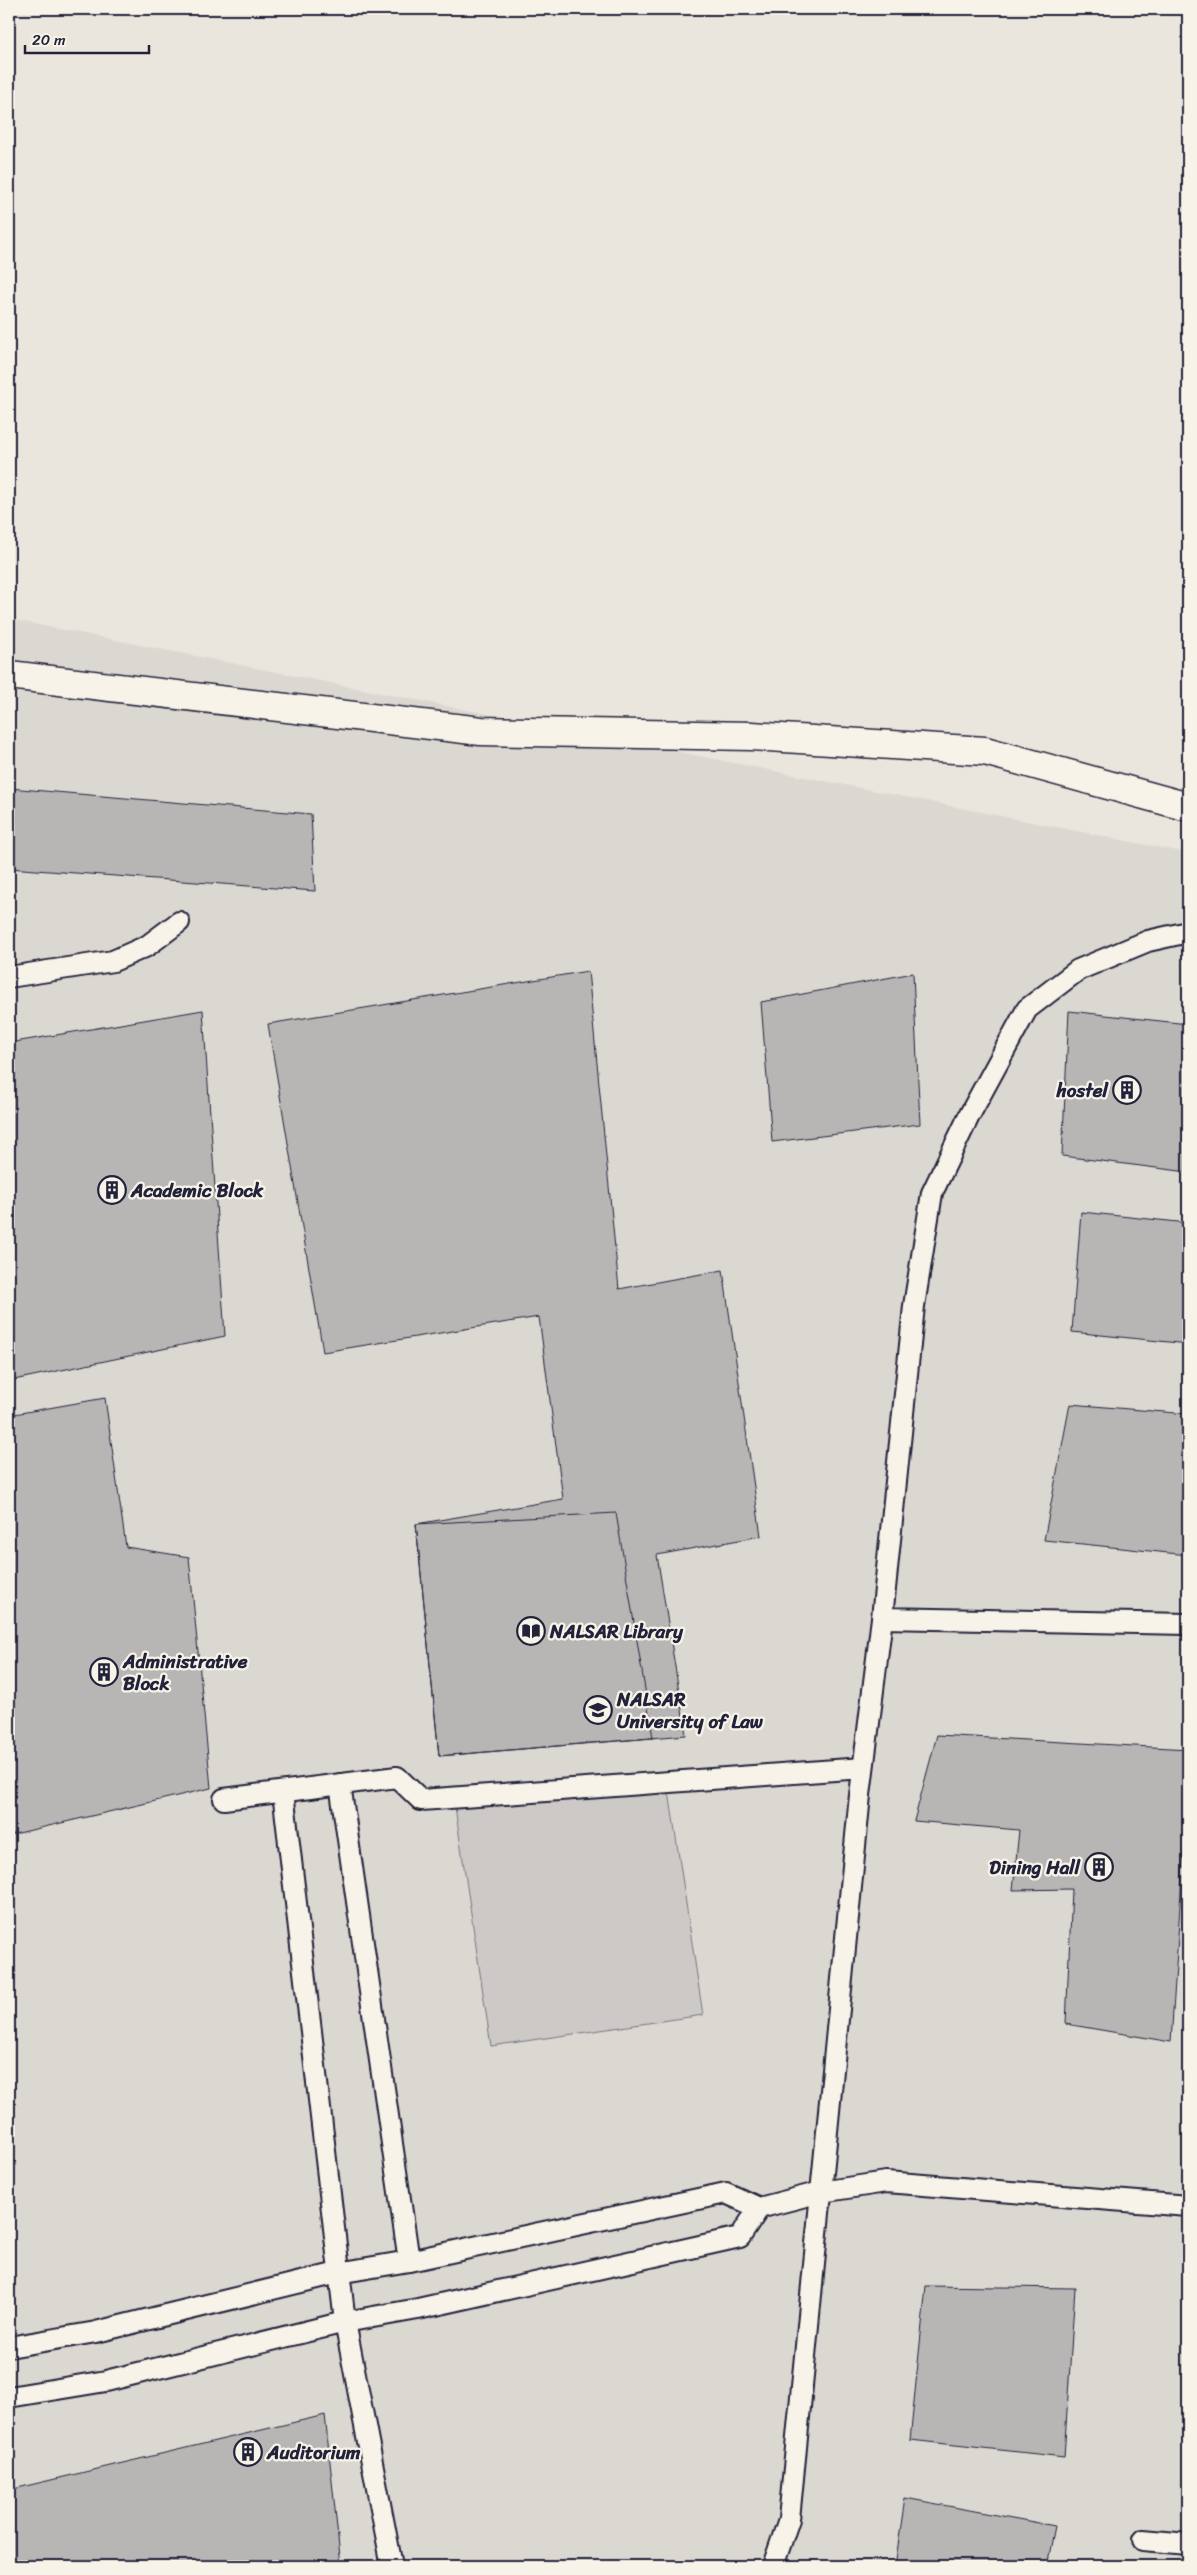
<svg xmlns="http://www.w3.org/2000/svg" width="1197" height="2575" font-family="Sriracha,sans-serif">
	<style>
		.built { fill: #dbd8d2 }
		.green { fill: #cdc9c6; stroke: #787680 }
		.building { fill: #b8b6b5; stroke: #22223b }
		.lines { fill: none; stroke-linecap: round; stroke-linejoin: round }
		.service-casing { stroke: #22223b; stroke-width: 24 }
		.minor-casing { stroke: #22223b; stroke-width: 31 }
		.service { stroke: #f7f3e8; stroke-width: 20 }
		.minor { stroke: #f7f3e8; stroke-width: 28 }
		.labels { text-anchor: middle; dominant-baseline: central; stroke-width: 4.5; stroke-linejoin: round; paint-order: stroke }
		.poi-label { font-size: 19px; font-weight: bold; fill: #22223b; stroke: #f7f3e8; text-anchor: start }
	</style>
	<rect width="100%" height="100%" fill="#eae6de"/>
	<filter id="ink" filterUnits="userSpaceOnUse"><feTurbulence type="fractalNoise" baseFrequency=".02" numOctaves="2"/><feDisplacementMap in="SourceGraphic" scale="10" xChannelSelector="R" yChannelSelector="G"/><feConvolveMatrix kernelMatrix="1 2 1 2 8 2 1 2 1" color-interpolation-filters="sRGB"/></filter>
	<g filter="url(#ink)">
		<path class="built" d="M9 619 1188 853V2566H9Z"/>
		<path class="green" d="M668 1785 703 2015 491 2046 455 1807Z"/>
		<path class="building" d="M9 788 311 814 315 891 9 868Z
			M588 971 619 1289 723 1270 761 1536 657 1555 686 1735 439 1756 416 1524 563 1499 539 1317 323 1352 268 1024Z
			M913 973 920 1124 772 1142 761 1002Z
			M203 1010 225 1336 9 1381V1043Z
			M1069 1011 1188 1024V1172L1062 1156Z
			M1081 1212 1188 1223V1344L1072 1332Z
			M105 1398 126 1547 189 1557 211 1788 10 1835 9 1415Z
			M1070 1404 1188 1414V1555L1044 1540Z
			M616 1513 653 1738 439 1756 416 1524Z
			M937 1735 1188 1749V1844L1184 1845 1171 2042 1066 2024 1072 1889 1013 1890 1019 1830 914 1821Z
			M926 2286 1075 2288 1064 2457 910 2440Z
			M325 2415 341 2566H9V2490Z
			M905 2498 1055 2526 1047 2566H895Z"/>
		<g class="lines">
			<defs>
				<path id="service" d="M9 977 113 961 147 946 179 922
					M882 1618 1188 1624
					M340 1784 409 2261
					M283 1792 345 2322 392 2566
					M224 1799 397 1777 421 1800 863 1768
					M9 2347 96 2332 338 2273 409 2261 726 2193 759 2208 821 2192 886 2182 1188 2206
					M9 2397 106 2381 345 2322 418 2309 740 2237 759 2208
					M1143 2540 1188 2544
					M773 2566 789 2519 860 1795 882 1618 914 1306 932 1193 970 1114 1027 1009 1078 970 1148 941 1188 932"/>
				<path id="minor" d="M9 675 481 731 752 736 985 751 1188 807"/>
			</defs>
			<use href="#service" class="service-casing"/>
			<use href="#minor" class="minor-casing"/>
			<use href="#service" class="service"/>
			<use href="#minor" class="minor"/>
		</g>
	</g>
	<defs>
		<symbol id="building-ring" viewBox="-11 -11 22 22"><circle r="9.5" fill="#f7f3e8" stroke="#22223b" stroke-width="1.5"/><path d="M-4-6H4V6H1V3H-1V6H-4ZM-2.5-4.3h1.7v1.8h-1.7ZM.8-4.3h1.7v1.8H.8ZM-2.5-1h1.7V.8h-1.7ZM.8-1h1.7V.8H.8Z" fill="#22223b"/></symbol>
		<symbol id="library-ring" viewBox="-11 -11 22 22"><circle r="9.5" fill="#f7f3e8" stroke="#22223b" stroke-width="1.5"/><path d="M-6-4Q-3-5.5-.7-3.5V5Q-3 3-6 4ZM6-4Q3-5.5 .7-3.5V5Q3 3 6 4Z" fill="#22223b"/></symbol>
		<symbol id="university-ring" viewBox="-11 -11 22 22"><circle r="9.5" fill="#f7f3e8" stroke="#22223b" stroke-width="1.5"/><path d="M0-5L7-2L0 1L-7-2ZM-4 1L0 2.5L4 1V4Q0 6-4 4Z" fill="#22223b"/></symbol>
	</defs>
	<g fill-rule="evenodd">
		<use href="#building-ring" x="1111" y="1074" width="32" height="32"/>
		<use href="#building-ring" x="96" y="1174" width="32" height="32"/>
		<use href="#library-ring" x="515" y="1615" width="32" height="32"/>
		<use href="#building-ring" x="88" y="1656" width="32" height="32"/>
		<use href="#university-ring" x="582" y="1694" width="32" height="32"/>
		<use href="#building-ring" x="1083" y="1851" width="32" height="32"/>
		<use href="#building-ring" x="232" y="2436" width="32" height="32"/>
	</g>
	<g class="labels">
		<g class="poi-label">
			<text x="1108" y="1090" text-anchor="end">hostel</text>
			<text x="131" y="1190">Academic Block</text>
			<text x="550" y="1631">NALSAR Library</text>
			<text x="123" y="1661">Administrative<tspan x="123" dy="22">Block</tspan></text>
			<text x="617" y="1699">NALSAR<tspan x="617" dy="22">University of Law</tspan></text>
			<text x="1080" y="1867" text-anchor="end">Dining Hall</text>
			<text x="267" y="2452">Auditorium</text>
		</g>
	</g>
	<rect width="1197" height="2575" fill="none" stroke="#f7f3e8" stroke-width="30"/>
	<rect x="15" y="15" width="1167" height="2545" fill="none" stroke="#22223b" stroke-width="2" filter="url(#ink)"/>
	<path d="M25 45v8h124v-8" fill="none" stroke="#22223b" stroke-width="2.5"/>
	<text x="32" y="45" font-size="15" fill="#22223b" stroke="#f7f3e8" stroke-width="4" paint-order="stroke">20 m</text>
</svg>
